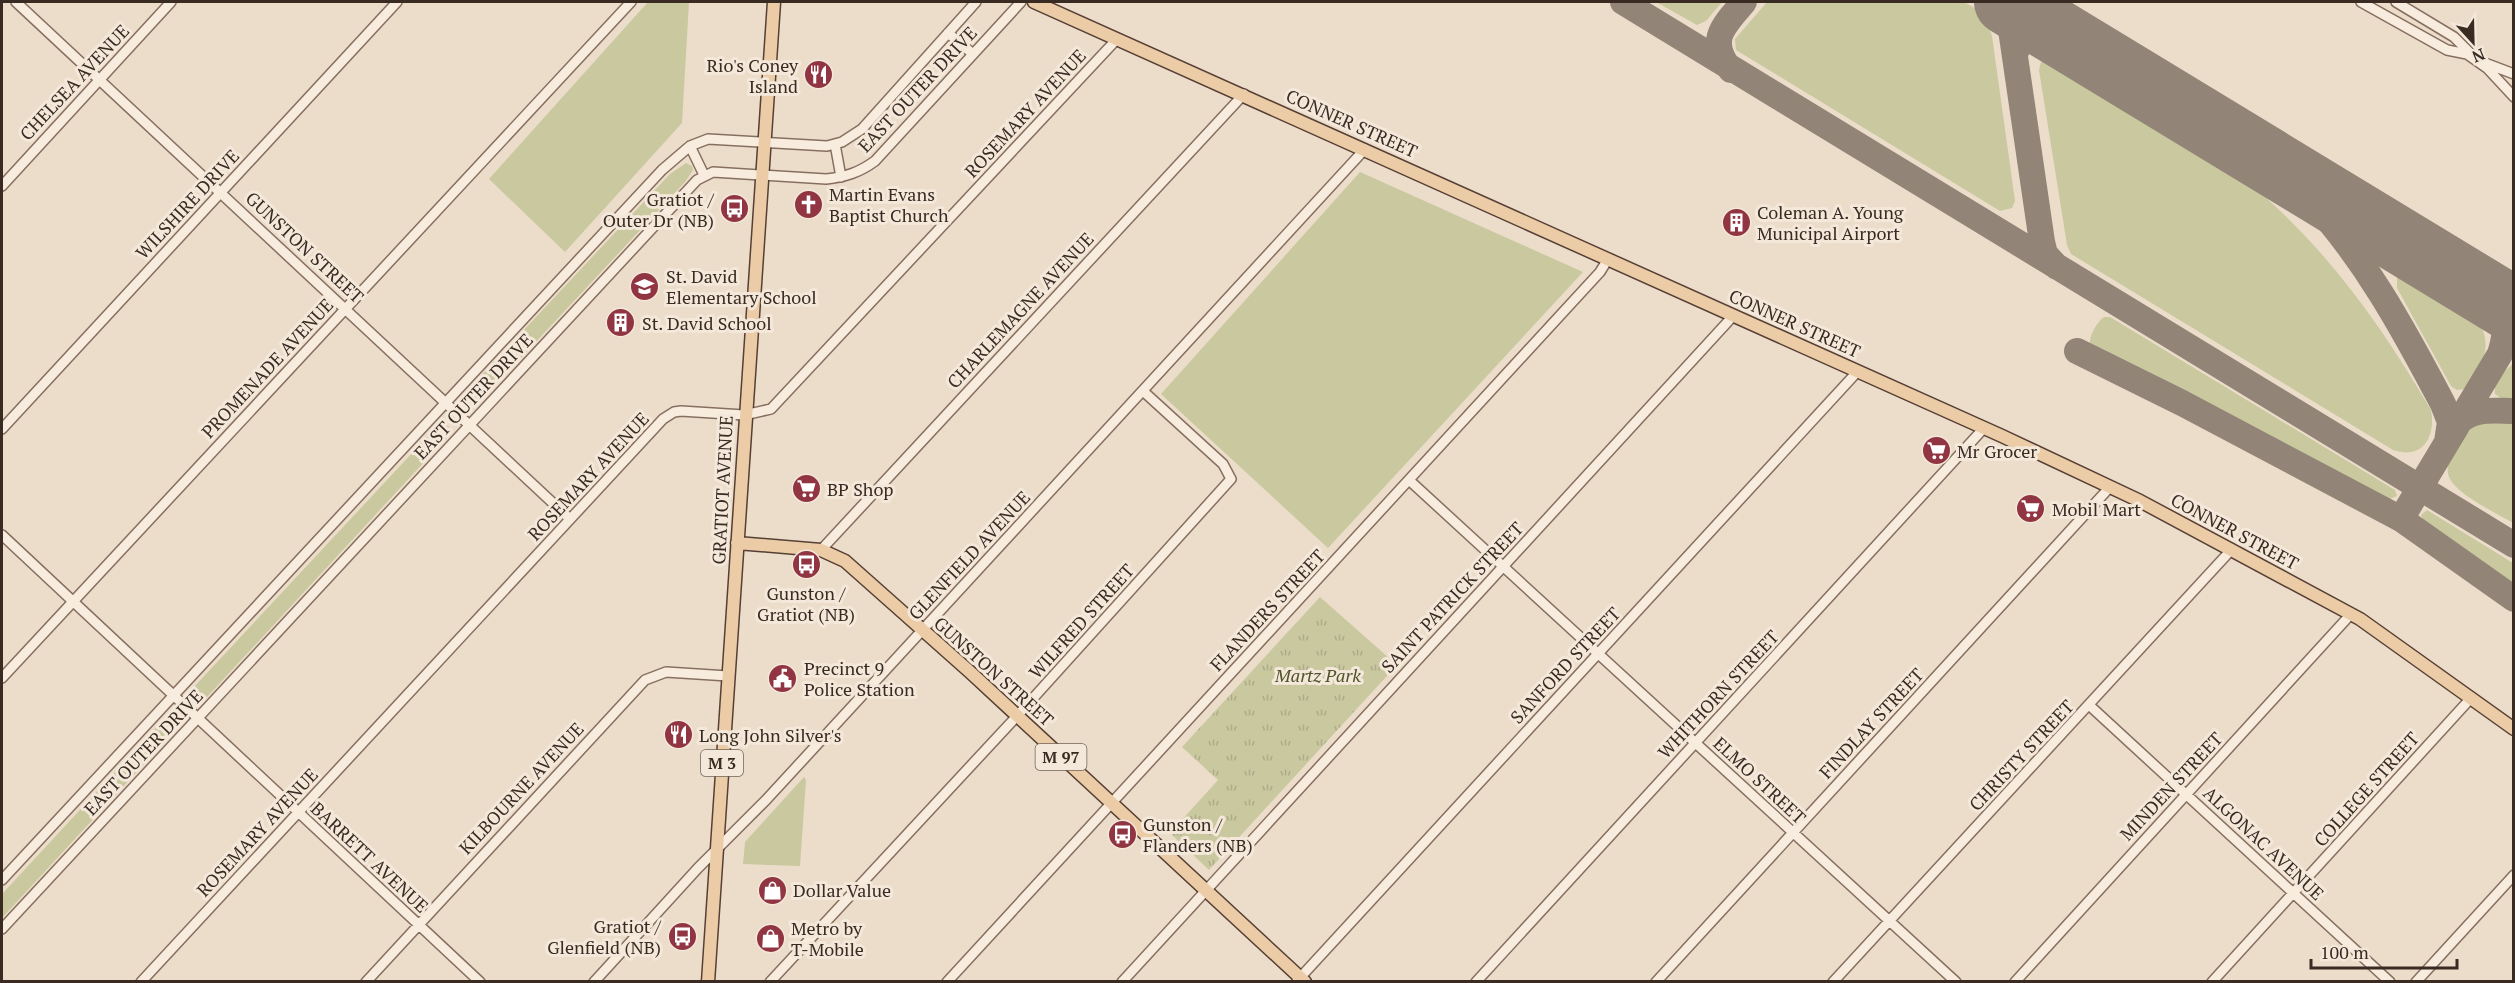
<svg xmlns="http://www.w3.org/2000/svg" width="2515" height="983" font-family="'PT Serif',serif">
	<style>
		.green { fill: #c9c89f }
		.park { fill: url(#park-tufts) }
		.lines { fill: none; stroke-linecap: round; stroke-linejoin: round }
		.taxiway { stroke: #928476; stroke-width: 26 }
		.runway { stroke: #928476; stroke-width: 66 }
		.minor-casing { stroke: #876f60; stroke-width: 12 }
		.major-casing { stroke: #563f34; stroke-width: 15 }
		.minor { stroke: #f7ecdd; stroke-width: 9 }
		.major { stroke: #ebcca7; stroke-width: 12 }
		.labels { text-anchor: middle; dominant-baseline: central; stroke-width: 6; stroke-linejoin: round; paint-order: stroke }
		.shield { fill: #f4e8da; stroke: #716359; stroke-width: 1.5 }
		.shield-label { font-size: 16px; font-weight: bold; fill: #392a22 }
		.poi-label { font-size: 18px; fill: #392a22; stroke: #f4e8da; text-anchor: start }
		.street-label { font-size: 18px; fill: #392a22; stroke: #f4e8da }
		.park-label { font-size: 18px; font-style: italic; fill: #4f542a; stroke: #f4e8da }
	</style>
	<defs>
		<pattern id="park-tufts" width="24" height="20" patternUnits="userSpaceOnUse" patternTransform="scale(1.5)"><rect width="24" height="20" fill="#c9c89f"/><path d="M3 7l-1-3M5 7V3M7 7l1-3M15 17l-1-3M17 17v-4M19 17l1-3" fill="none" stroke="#adac89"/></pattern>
	</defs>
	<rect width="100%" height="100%" fill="#ecddcb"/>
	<path class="green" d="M648 2H689L682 123 565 252 489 179Z
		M1656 2H1722L1706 21 1697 25Z
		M1767 2H1964L1978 10 1976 12 1988 24 1992 36 2015 201 2012 208 2000 211 1736 50 1735 39Z
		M2051 54C2115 93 2181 129 2239 175 2321 240 2378 320 2431 410 2436 437 2423 460 2393 450L2071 254 2067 245 2039 70 2041 62Z
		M686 163 692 166 693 170 685 182 477 405 468 410 459 402 462 396 670 174Z
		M1360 172 1583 272 1328 548 1161 394Z
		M2406 272 2413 274 2472 310 2470 313C2496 335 2486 367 2465 389L2457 390 2451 386 2397 288V277Z
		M2104 317H2110L2395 490 2397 496 2387 500 2096 350 2090 345C2089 336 2096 323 2104 317Z
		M2513 364V400H2503L2495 394C2493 381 2504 371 2513 364Z
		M442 421 451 429V433L207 697 198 703 189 694 192 689Z
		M2485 422 2513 423V523C2497 513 2450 492 2448 473 2446 463 2452 455 2457 447 2465 435 2471 426 2485 422Z
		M2427 510 2513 563V586L2425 524 2421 515Z
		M172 714 180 721 179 726 2 918V894L167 716Z
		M804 777 806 780 800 866 743 864 745 842Z"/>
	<path class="park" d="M1320 597 1397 665 1209 870 1170 833 1218 780 1182 747Z"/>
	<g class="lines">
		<path class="taxiway" d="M1623 2 2514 545
			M2007 2 2042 242 2045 254 2057 267
			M2015 53C2031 20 2059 36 2083 48
			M1731 70C1706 41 1724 25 1744 2
			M2264 158C2277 170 2293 181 2305 194 2363 254 2404 330 2443 404L2450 422 2447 442
			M2077 351 2182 403 2401 519 2514 599
			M2458 423C2473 407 2494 411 2514 411
			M2401 519 2500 354C2510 323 2504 310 2479 290"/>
		<path class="runway" d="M2007 2 2514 310"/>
		<defs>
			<path id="minor" d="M16 2 570 519
				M2361 2 2447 50 2467 54 2487 68 2514 97
				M2396 2 2454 37 2471 54
				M948 33 973 54
				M2485 63 2514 74
				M835 144 841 177
				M690 146 704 175
				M2 186 171 2
				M2 429 397 2
				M1409 480 1956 982
				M2 535 480 982
				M821 550 1244 94
				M2 678 631 2
				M2089 705 2390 982
				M2 880 662 170 690 146 708 139 827 146 842 142 862 129 976 2
				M2 929 697 180 713 172 826 179C846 177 860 172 875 161L1021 2
				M1297 981 1858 371
				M141 982 663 419 674 412 681 411 744 415 771 409 1117 39
				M366 982 645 680 666 672 728 676
				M594 982 698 868 766 800 1365 149
				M770 982 1017 716 1231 479 1223 464 1143 391
				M947 982 1600 272 1608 259
				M1122 982 1734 315
				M1476 982 1984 428
				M1656 982 2110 487
				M1833 982 2232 549
				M2015 982 2351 614
				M2212 982 2471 698
				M2416 982 2514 875"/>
			<path id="major" d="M1034 2 2002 436 2140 501 2360 619 2514 729
				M737 543 821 550 845 561 970 672 1305 982
				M708 982 774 2"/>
		</defs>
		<use href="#minor" class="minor-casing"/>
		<use href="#major" class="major-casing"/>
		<use href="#minor" class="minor"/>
		<use href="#major" class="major"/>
	</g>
	<defs>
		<symbol id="restaurant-disc" viewBox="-11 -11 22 22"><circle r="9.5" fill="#913542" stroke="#f4e8da"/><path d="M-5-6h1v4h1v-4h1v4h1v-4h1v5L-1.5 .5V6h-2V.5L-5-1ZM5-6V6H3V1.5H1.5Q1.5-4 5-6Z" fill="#fff"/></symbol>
		<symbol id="church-disc" viewBox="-11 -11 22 22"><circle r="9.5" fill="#913542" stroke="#f4e8da"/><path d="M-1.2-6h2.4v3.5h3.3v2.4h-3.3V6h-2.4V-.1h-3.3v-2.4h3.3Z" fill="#fff"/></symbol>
		<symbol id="bus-disc" viewBox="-11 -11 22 22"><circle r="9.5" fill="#913542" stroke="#f4e8da"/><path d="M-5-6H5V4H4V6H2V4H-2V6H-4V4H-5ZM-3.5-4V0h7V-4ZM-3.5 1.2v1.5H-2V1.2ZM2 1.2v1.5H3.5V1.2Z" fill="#fff"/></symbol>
		<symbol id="building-disc" viewBox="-11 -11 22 22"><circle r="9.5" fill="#913542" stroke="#f4e8da"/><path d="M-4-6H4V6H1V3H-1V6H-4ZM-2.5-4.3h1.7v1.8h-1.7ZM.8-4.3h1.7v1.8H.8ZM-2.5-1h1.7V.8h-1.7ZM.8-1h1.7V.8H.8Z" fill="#fff"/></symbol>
		<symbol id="school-disc" viewBox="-11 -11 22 22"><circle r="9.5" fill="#913542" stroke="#f4e8da"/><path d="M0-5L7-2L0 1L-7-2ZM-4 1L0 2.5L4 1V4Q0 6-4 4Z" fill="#fff"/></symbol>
		<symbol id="supermarket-disc" viewBox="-11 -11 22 22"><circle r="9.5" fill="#913542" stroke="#f4e8da"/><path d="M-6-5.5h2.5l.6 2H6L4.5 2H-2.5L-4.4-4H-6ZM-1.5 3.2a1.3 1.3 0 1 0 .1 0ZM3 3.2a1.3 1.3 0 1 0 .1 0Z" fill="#fff"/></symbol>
		<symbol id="civic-disc" viewBox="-11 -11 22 22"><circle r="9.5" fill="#913542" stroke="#f4e8da"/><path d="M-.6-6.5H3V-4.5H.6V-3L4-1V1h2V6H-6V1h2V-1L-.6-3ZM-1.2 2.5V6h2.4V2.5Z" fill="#fff"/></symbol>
		<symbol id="shop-disc" viewBox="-11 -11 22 22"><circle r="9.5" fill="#913542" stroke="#f4e8da"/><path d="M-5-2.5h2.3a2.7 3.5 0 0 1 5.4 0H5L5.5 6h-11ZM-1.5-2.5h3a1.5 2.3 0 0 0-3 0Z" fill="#fff"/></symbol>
	</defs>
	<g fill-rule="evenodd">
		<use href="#restaurant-disc" x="802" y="58" width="33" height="33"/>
		<use href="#church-disc" x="792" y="188" width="33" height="33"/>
		<use href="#bus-disc" x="718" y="192" width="33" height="33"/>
		<use href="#building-disc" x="1720" y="206" width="33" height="33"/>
		<use href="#school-disc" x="628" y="270" width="33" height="33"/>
		<use href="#building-disc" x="604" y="306" width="33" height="33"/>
		<use href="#supermarket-disc" x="1920" y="434" width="33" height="33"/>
		<use href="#supermarket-disc" x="790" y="472" width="33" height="33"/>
		<use href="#supermarket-disc" x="2014" y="492" width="33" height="33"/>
		<use href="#bus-disc" x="790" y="548" width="33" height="33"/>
		<use href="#civic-disc" x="766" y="662" width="33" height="33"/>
		<use href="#restaurant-disc" x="662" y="718" width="33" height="33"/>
		<use href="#bus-disc" x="1106" y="818" width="33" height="33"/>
		<use href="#shop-disc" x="756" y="874" width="33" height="33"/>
		<use href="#bus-disc" x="666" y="920" width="33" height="33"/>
		<use href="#shop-disc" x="754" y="922" width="33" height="33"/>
	</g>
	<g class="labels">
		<g class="shield">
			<rect x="1035.5" y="744" width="51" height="26" rx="4.5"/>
			<rect x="701" y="750" width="42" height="26" rx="4.5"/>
		</g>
		<g class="shield-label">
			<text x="1061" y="757">M 97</text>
			<text x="722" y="763">M 3</text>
		</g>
		<g class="poi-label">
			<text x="798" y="65" text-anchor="end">Rio's Coney<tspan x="798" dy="21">Island</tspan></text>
			<text x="829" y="194">Martin Evans<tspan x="829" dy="21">Baptist Church</tspan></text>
			<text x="714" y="199" text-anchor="end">Gratiot /<tspan x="714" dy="21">Outer Dr (NB)</tspan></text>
			<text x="1757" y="212">Coleman A. Young<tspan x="1757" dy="21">Municipal Airport</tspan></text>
			<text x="666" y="276">St. David<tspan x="666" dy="21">Elementary School</tspan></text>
			<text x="642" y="323">St. David School</text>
			<text x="1957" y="451">Mr Grocer</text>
			<text x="827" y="489">BP Shop</text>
			<text x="2052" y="509">Mobil Mart</text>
			<text x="806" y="593" text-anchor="middle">Gunston /<tspan x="806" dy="21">Gratiot (NB)</tspan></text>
			<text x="804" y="668">Precinct 9<tspan x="804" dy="21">Police Station</tspan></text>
			<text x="699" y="735">Long John Silver's</text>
			<text x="1143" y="824">Gunston /<tspan x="1143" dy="21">Flanders (NB)</tspan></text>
			<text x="793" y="890">Dollar Value</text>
			<text x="661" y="926" text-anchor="end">Gratiot /<tspan x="661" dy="21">Glenfield (NB)</tspan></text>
			<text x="791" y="928">Metro by<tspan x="791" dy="21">T-Mobile</tspan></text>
		</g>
		<g class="street-label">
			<text transform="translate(74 82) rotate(-47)">CHELSEA AVENUE</text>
			<text transform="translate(917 89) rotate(-47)">EAST OUTER DRIVE</text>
			<text transform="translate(1025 113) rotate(-47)">ROSEMARY AVENUE</text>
			<text transform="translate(1352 123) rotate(24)">CONNER STREET</text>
			<text transform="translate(187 204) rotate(-47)">WILSHIRE DRIVE</text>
			<text transform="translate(305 247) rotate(43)">GUNSTON STREET</text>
			<text transform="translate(1020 310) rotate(-47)">CHARLEMAGNE AVENUE</text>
			<text transform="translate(1795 323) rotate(24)">CONNER STREET</text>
			<text transform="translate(267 368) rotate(-47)">PROMENADE AVENUE</text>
			<text transform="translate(473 396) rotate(-47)">EAST OUTER DRIVE</text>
			<text transform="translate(588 476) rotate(-47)">ROSEMARY AVENUE</text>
			<text transform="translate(722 490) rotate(-87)">GRATIOT AVENUE</text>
			<text transform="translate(2235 531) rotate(28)">CONNER STREET</text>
			<text transform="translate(969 555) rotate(-47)">GLENFIELD AVENUE</text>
			<text transform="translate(1452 597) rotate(-47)">SAINT PATRICK STREET</text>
			<text transform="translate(1267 610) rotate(-47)">FLANDERS STREET</text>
			<text transform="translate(1081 621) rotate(-48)">WILFRED STREET</text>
			<text transform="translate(1565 665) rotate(-47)">SANFORD STREET</text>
			<text transform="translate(994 671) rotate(42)">GUNSTON STREET</text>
			<text transform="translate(1718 694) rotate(-47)">WHITHORN STREET</text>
			<text transform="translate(1871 723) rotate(-47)">FINDLAY STREET</text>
			<text transform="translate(143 752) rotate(-47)">EAST OUTER DRIVE</text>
			<text transform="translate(2021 755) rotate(-47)">CHRISTY STREET</text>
			<text transform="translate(1760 780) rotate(43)">ELMO STREET</text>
			<text transform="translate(2171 786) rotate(-47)">MINDEN STREET</text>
			<text transform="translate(521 788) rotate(-47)">KILBOURNE AVENUE</text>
			<text transform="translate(2366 789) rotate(-48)">COLLEGE STREET</text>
			<text transform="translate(257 832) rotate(-47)">ROSEMARY AVENUE</text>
			<text transform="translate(2264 843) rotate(43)">ALGONAC AVENUE</text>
			<text transform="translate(370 857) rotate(43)">BARRETT AVENUE</text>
		</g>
		<g class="park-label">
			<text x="1318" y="675">Martz Park</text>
		</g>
	</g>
	<rect width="2515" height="983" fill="none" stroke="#392a22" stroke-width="6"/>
	<g transform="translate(2473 42) rotate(158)" stroke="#f4e8da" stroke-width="4.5" paint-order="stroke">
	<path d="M0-4.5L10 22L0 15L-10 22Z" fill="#392a22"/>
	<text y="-9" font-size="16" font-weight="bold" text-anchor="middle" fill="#392a22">N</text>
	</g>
	<path d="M2311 959v9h146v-9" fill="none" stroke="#392a22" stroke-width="3"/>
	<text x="2320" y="959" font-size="18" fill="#392a22" stroke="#f4e8da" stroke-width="4.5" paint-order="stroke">100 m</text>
</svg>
